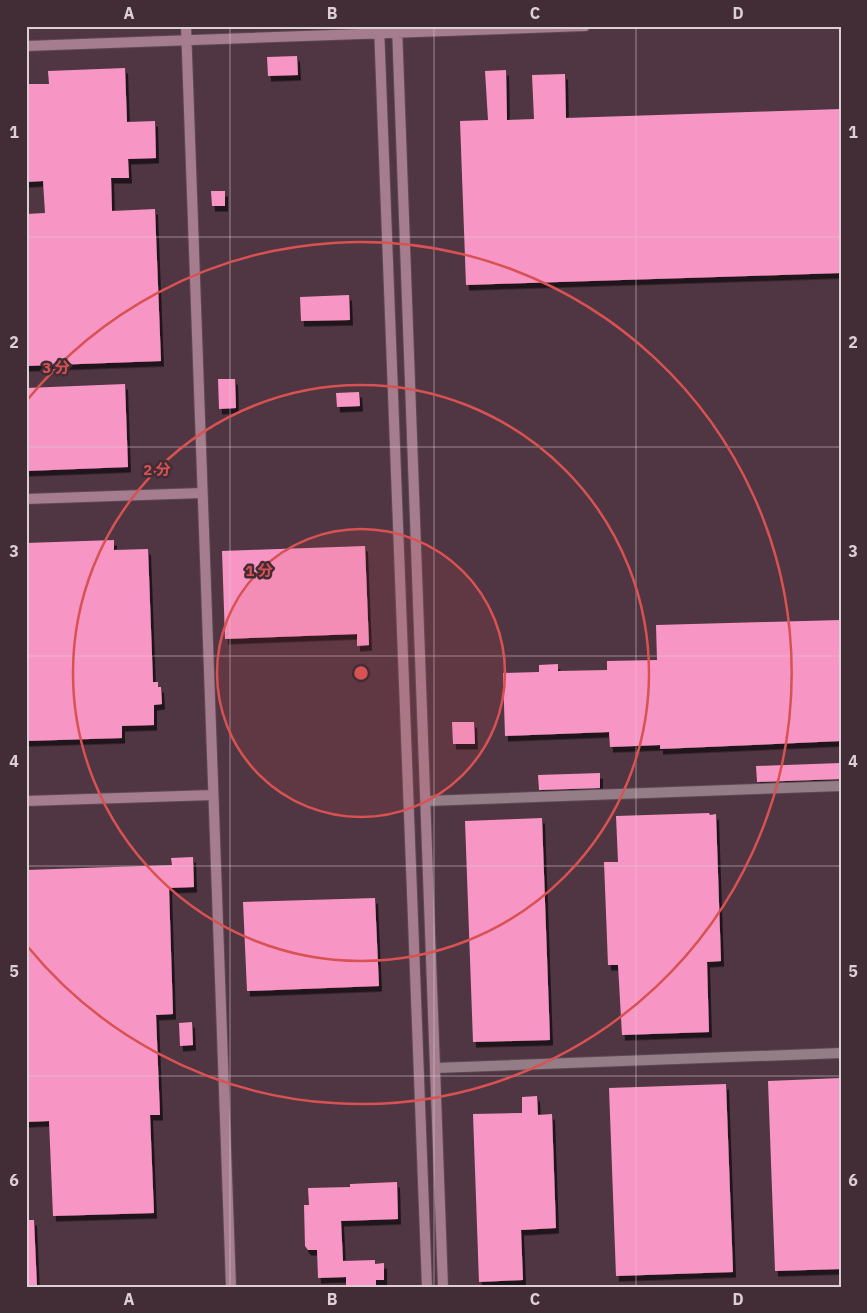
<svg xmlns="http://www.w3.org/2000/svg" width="867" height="1313" font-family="'IBM Plex Sans','Noto Sans JP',sans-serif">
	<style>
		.built { fill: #503542 }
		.building { fill: #f796c4; filter: url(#shadow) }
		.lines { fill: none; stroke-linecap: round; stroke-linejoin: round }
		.street-casing { stroke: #5b4951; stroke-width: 12 }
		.secondary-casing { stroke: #5b4951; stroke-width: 12 }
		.street { stroke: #957d87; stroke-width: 10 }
		.secondary { stroke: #a67c8f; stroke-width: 10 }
		.grid { fill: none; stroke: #ddd0d5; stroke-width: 1; stroke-opacity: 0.55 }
		.ring { fill: none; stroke: #d85253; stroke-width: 2.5 }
		.centre { fill: #d85253; stroke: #422d36; stroke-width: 2.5 }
		.ring-label { font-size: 15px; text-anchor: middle; font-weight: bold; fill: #d85253; stroke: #422d36; stroke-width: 5; stroke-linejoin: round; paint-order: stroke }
		.neatline { fill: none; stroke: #ddd0d5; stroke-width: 2 }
		.grid-label { font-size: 16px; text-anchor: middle; font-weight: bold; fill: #ddd0d5 }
	</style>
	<defs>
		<filter id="shadow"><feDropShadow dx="3" dy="5.5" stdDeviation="0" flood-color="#0009"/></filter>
	</defs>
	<rect width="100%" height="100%" fill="#422d36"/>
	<path class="built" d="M26 26H841V1287H26Z"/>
	<path class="building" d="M297 56 298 75 268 76 267 57Z
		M125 68 127 122 155 121 156 158 128 159 129 178H111L112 211 155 209 161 361 26 366V214L45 213 43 181 26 182V84H49L48 71Z
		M506 70 507 120 534 119 532 75 565 74 566 118 841 109V273L466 285 460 121 488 120 485 71Z
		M211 191H225V206H212Z
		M349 295 350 320 301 321 300 297Z
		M218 379H235L236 408 219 409Z
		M125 384 128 467 26 471V388Z
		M359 392 360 406 337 407 336 393Z
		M114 540V550L148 549 153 682H158V687H161L162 704 154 705V725L122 726V738L26 741V543Z
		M365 546 369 645 357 646V634L225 639 222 551Z
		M841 620V741L660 749V745L610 747 609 732 505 736 503 673 539 672V665L558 664V671L607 670V661L657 660 656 625Z
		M452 722H474L475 744H453Z
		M841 763V779L757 782 756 766Z
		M600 773V788L539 790 538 775Z
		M709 813 710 815 716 814 721 961 707 962 709 1032 622 1035 618 965H608L604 862H618L616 816Z
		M542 818 550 1040 473 1042 465 821Z
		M193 857 194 887 169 888 173 1014 156 1015 160 1115H150L154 1213 53 1216 49 1121 26 1122V870L172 865 171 858Z
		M375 898 379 986 247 991 243 902Z
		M192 1022 193 1045 180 1046 179 1023Z
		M841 1078V1269L775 1271 768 1081Z
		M726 1084 733 1272 616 1276 609 1088Z
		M537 1096 538 1115 552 1114 556 1228 521 1230 523 1280 479 1282 473 1114 522 1113V1097Z
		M397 1182 398 1219 341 1221 343 1261 375 1260V1264L384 1263V1280H376V1285L346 1286V1277L318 1278 317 1250H308L305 1246 304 1205H309L308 1188 350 1187V1184Z
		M26 1220H34L37 1287H26Z"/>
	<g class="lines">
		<defs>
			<path id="street" d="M426 801 841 786
				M435 1068 841 1053"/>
			<path id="secondary" d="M186 26 231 1287
				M379 26 427 1287
				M397 26 443 1287
				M26 46 585 26
				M26 499 202 493
				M26 801 213 795"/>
		</defs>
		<use href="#street" class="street-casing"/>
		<use href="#secondary" class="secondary-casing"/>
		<use href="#street" class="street"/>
		<use href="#secondary" class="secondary"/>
	</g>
	<path class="grid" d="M230 26V1287M434 26V1287M636 26V1287M26 237H841M26 447H841M26 656H841M26 866H841M26 1076H841"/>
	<circle cx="361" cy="673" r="144" fill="#d85253" fill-opacity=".12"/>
	<g class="ring">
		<circle cx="361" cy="673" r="144"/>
		<circle cx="361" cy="673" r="288"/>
		<path d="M28 399A431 431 0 1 1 28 947"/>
	</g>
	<circle cx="361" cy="673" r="8" class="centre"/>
	<g class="ring-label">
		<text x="56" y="373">3 分</text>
		<text x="157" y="475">2 分</text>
		<text x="259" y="576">1 分</text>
	</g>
	<rect width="867" height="1313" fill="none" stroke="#422d36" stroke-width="55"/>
	<rect x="28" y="28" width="812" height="1258" class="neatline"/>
	<g class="grid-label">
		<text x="129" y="19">A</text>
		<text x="332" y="19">B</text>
		<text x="535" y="19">C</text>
		<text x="738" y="19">D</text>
		<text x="14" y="138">1</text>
		<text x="853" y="138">1</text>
		<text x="14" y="348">2</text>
		<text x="853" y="348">2</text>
		<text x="14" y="557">3</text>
		<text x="853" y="557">3</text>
		<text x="14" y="767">4</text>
		<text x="853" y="767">4</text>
		<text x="14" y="977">5</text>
		<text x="853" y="977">5</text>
		<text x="14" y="1186">6</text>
		<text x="853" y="1186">6</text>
		<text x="129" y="1305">A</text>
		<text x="332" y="1305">B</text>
		<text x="535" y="1305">C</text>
		<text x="738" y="1305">D</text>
	</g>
</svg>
